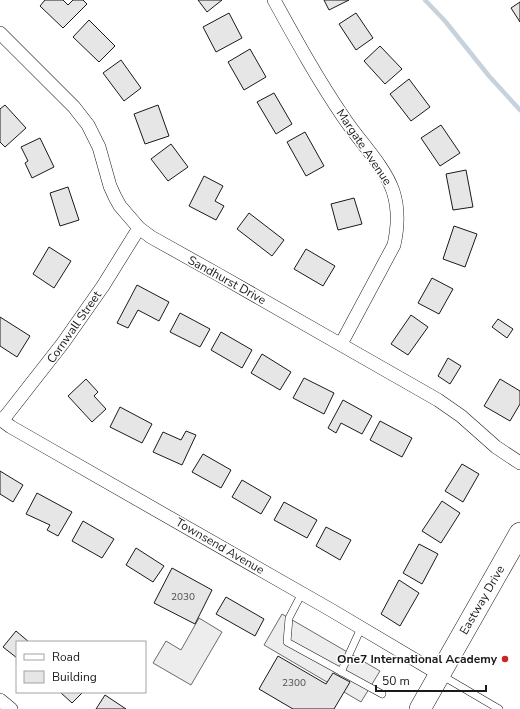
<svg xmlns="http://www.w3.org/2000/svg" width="520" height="709" font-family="'Nunito Sans',sans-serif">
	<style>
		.parking { fill: #ededed; stroke: #6a6a6a }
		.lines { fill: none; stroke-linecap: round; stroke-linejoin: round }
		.stream { stroke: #c6d2dc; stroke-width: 4.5 }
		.building { fill: #e6e6e6; stroke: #1a1a1a }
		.service-casing { stroke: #1a1a1a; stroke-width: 8 }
		.minor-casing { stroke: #1a1a1a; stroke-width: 14 }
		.primary-casing { stroke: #1a1a1a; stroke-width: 22 }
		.service { stroke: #fff; stroke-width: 7 }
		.minor { stroke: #fff; stroke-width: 13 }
		.primary { stroke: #fff; stroke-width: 21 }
		.poi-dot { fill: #c62828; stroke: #fff; stroke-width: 1.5 }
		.labels { text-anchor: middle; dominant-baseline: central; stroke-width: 3; stroke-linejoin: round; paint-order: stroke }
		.number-label { font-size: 10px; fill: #4d4d4d }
		.street-label { font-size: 12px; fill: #1a1a1a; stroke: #fff }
		.poi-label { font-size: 12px; font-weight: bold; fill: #1a1a1a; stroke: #fff; text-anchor: end }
	</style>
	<rect width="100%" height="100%" fill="#fff"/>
	<path class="parking" d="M282 614 380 671 361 702 264 645Z
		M199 618 222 632 191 685 153 663 166 641 181 650Z"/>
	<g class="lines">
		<path class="stream" d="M425 0 445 21 489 76 520 110"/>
	</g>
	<path class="building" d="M45 0H63L68 5 73 0H83L87 4 63 28 40 6Z
		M198 0H222L207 12Z
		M324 0H349L329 10Z
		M520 2V22L511 8Z
		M229 13 242 38 216 52 203 27Z
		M356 13 373 38 356 50 339 24Z
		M89 20 115 46 99 62 73 37Z
		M380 46 402 69 385 84 364 61Z
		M250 49 266 77 244 90 228 62Z
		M121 60 141 88 124 101 103 73Z
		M409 79 430 107 411 121 390 94Z
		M274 93 292 124 276 134 257 102Z
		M5 105 26 128 5 147 0 142V109Z
		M158 105 169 136 145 144 134 114Z
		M441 125 460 153 440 166 421 138Z
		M305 132 324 166 306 176 287 142Z
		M40 138 54 167 32 178 25 163 28 161 21 147Z
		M171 144 188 167 168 181 151 159Z
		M466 170 473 207 453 210 446 174Z
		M204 176 223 186 215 201 224 206 216 220 189 206Z
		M68 187 79 220 60 226 50 193Z
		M354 198 362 224 338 230 331 204Z
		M249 213 284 240 272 256 237 229Z
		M454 226 477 234 465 267 443 259Z
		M49 247 71 261 54 288 33 274Z
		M306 249 335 266 323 286 294 269Z
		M432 278 453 289 439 314 418 303Z
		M137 285 169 302 159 321 138 310 128 328 117 323Z
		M180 313 210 329 200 347 170 332Z
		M411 315 428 327 408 355 391 344Z
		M0 317 30 336 17 357 0 346Z
		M498 319 513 329 507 338 492 327Z
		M221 332 252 350 242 368 211 350Z
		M262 354 291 372 280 390 251 373Z
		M448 358 461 366 450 384 438 376Z
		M304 378 334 393 324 414 293 398Z
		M86 379 98 392 94 396 106 409 92 422 68 396Z
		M500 379 520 391V404L510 421 484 406Z
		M343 400 372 416 362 434 341 423 336 433 328 428Z
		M120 407 152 424 142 443 110 427Z
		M380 421 412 438 402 457 370 440Z
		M186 431 196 435 182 465 153 452 163 432 181 440Z
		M203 454 231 470 221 488 192 472Z
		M462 464 479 474 463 502 445 491Z
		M0 471 23 485 13 502 0 494Z
		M242 480 271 497 261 514 232 497Z
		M37 493 72 512 58 536 47 530 50 525 26 514Z
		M442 501 460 513 441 543 422 531Z
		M284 502 317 520 307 538 274 520Z
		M83 521 114 539 102 558 72 541Z
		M326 527 351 540 340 560 316 546Z
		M419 544 438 554 422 584 403 573Z
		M136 548 164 566 153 582 126 565Z
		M172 568 212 590 195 624 154 603Z
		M399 580 419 593 400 626 381 614Z
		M226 597 264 619 255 636 216 614Z
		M16 631 29 642H17V658L3 647Z
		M278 656 326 684 333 673 350 682 334 709H293L259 689Z
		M60 692H83L72 703Z
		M105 695 126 709H96Z"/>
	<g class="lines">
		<defs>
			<path id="service" d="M302 593 289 618 287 642 382 694
				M341 672 361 628
				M441 675 499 709"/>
			<path id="minor" d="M274 0C296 40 318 80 344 118 359 141 384 165 393 191 399 209 398 227 394 245L341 344
				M0 33 74 107 88 125 99 147 110 186 115 197 120 206 139 228 151 237 219 275 438 400 461 416 496 447 520 463
				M0 419 11 427 331 610 439 674
				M2 421 63 343 103 286 139 228
				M0 700 11 709"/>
			<path id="primary" d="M420 709 520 533"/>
		</defs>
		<use href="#service" class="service-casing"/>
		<use href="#minor" class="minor-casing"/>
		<use href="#primary" class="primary-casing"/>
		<use href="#service" class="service"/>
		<use href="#minor" class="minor"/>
		<use href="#primary" class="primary"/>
	</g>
	<circle class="poi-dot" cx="505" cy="659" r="4"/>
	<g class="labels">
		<g class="number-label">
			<text x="183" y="597">2030</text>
			<text x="294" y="683">2300</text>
		</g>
		<g class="street-label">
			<text transform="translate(364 147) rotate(56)">Margate Avenue</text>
			<text transform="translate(227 280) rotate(29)">Sandhurst Drive</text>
			<text transform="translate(74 327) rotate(-55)">Cornwall Street</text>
			<text transform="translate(220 546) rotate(30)">Townsend Avenue</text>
			<text transform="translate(482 600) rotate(-60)">Eastway Drive</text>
		</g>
		<g class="poi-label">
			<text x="497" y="659">One7 International Academy</text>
		</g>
	</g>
	<rect x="16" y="641" width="130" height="52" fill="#ffffff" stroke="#a3a3a3"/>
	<rect x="24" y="654" width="20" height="6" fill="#ffffff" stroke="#a3a3a3"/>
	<text x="52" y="661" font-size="12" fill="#1a1a1a">Road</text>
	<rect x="24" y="671" width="20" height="12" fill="#e6e6e6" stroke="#a3a3a3"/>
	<text x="52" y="681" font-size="12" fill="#1a1a1a">Building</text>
	<path d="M376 685v6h110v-6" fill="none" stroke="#1a1a1a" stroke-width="2"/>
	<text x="382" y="685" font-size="12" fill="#1a1a1a" stroke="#ffffff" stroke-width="3" paint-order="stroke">50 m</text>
</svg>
